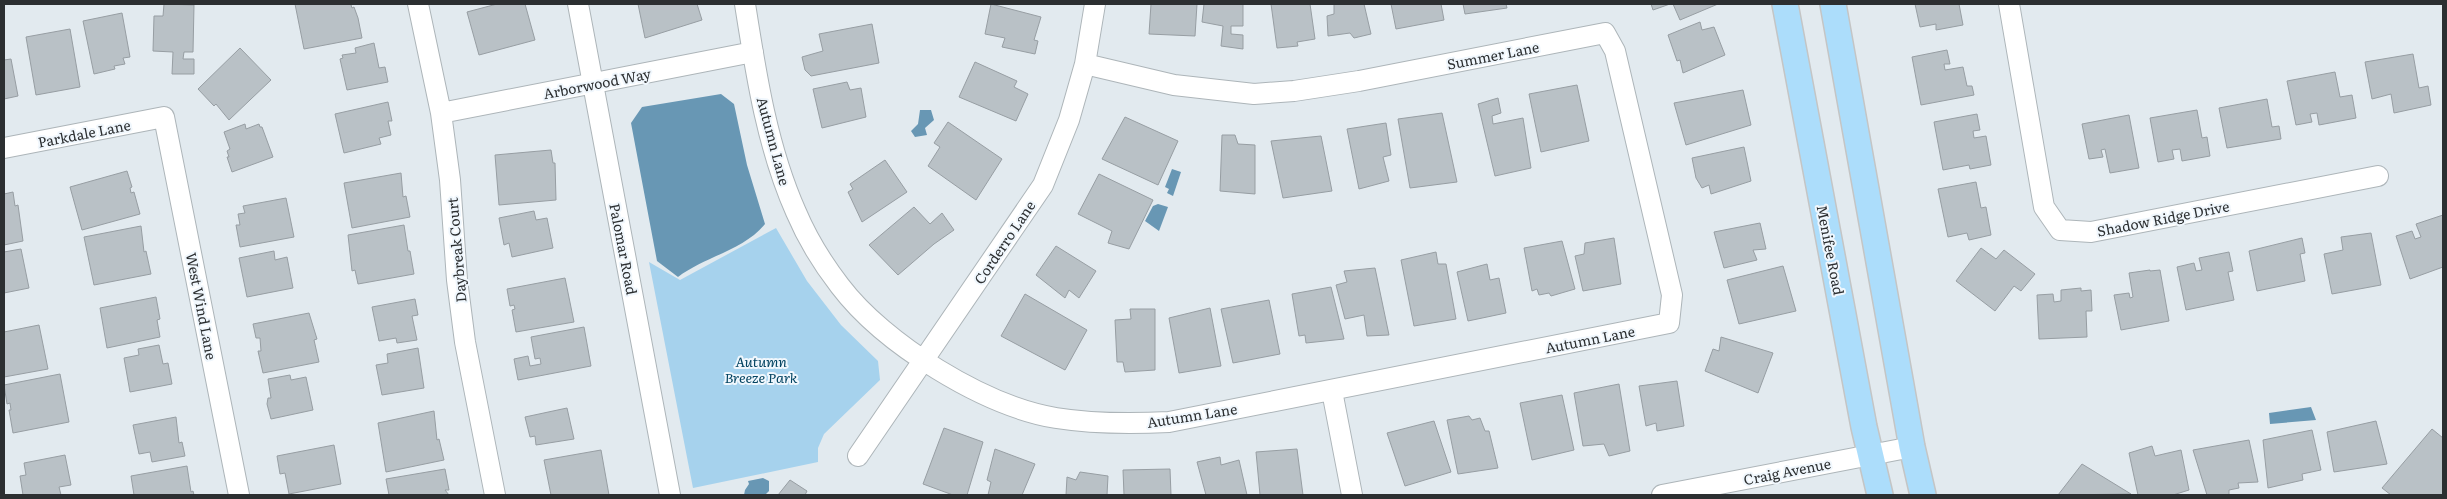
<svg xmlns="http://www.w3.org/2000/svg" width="2447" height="499" font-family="Literata,serif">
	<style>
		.green { fill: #a6d2ed }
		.water { fill: #6897b4 }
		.building { fill: #b9c1c6; stroke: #979ea3 }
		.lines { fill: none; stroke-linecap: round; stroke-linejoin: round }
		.minor-casing { stroke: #adb5b9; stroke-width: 22 }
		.major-casing { stroke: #c4c5c5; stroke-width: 28 }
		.minor { stroke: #fff; stroke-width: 20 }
		.major { stroke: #acddfb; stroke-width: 25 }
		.labels { text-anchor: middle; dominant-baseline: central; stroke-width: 4; stroke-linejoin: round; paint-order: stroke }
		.street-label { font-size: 14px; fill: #2c2f31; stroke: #f0f7fd }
		.park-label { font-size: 14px; font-style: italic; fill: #024361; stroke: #f0f7fd }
	</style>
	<rect width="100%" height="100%" fill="#e2eaef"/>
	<path class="green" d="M776 228 807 281 841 325 878 361 880 380 824 434 818 448V462L693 488 649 262 680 280Z"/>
	<path class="water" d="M721 94 734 104 747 165 765 224C744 250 704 257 678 277L657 261 631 123 642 107Z
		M920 110H931L934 120 925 128 927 135 915 137 911 131 918 124Z
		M1172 169 1181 172 1173 196 1167 193 1169 189 1165 187Z
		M1158 204 1168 207 1159 231 1145 221 1153 206Z
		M2311 407 2316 420 2270 424 2269 413Z
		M763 478 769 481V491L765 495H744L745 490 749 484 748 481Z"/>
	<path class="building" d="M164 4 194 5 193 52H184L183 59H194V74H172L173 52 153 51 154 16H163Z
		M295 4H354L351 5 352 8 354 7 358 18 362 38 304 49Z
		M497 4H525L535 40 479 55 467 12Z
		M638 4H697L702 20 645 38Z
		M991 4 1041 17 1034 40 1038 41 1035 54 1002 47 1005 38 985 34Z
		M1151 4H1197L1195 36 1149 34Z
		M1204 4H1243V26H1231V34L1243 35V49L1221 46 1223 26 1202 22Z
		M1271 4H1310L1315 39 1297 42 1298 46 1277 48Z
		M1334 4H1364L1371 34 1354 38 1350 33 1328 36 1327 16 1334 14Z
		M1391 4H1441L1444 20 1396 29Z
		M1463 4H1506L1507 8 1465 14Z
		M1651 4H1670L1653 10Z
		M1673 4H1718L1680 20Z
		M1915 4H1959L1963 25 1936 30V24L1920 27Z
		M122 13 130 57 123 58 125 64 114 66 115 69 94 74 83 21Z
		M1700 22 1702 30 1714 27 1725 55 1683 73 1680 60 1677 61 1668 35Z
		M872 24 879 63 811 76 805 70 802 57 823 51 819 34Z
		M70 29 80 87 36 95 26 37Z
		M374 43 379 68 385 67 388 82 347 90 340 59 343 58 342 55 356 53 355 48Z
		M240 48 271 80 229 120 216 104 214 106 198 89Z
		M1947 50 1950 64H1944L1945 70 1963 67 1967 86H1972L1974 95 1921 105 1912 57Z
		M2413 54 2419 88 2428 86 2431 105 2394 113 2391 94 2372 99 2365 62Z
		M11 59 18 96 4 99V60Z
		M975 62 1017 81 1014 87 1028 94 1016 121 959 97Z
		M2335 72 2340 97 2352 95 2356 118 2319 125 2317 113 2310 114 2312 122 2296 125 2287 81Z
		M847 82 850 90 861 88 866 117 822 128 813 89Z
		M1577 85 1589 141 1541 152 1529 94Z
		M1743 90 1751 125 1686 145 1674 103Z
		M1498 98 1501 113 1492 116 1493 124 1523 118 1531 168 1495 176 1478 104Z
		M2267 99 2272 127 2279 126 2281 139 2227 148 2219 108Z
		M388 102 392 121H388L391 135 379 138 381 144 344 153 335 114Z
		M2197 110 2202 138 2207 137 2210 156 2182 161 2180 149 2172 150 2174 159 2158 162 2150 118Z
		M1442 113 1457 182 1410 188 1398 119Z
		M1977 114 1980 130 1973 131 1974 138 1986 136 1991 165 1970 169 1969 165 1943 170 1934 122Z
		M2129 115 2139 168 2110 173 2105 149 2101 150 2103 157 2089 159 2082 124Z
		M1125 117 1178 141 1158 185 1102 159Z
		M948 122 1002 159 976 200 928 166 940 147 934 143Z
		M1386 123 1391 155 1383 157 1389 181 1359 189 1347 129Z
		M245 124 246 129 259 124 260 127H262L273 157 232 172 227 157H229L227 151 230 149 224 132Z
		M1222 135H1235L1238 144 1255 145V194L1220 191Z
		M1321 136 1332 191 1283 198 1271 141Z
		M1744 147 1751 181 1711 194 1709 185 1702 188 1696 178 1692 158Z
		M551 150 553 163H555L556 200 499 205 495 155Z
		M885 160 907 192 862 222 848 192 853 189 850 184Z
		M127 171 132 187 130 188 131 193 134 192 140 214 82 230 70 187Z
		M401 173 403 197 406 196 410 217 352 228 344 183Z
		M1099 174 1153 200 1129 249 1108 243 1112 231 1078 214Z
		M1976 182 1981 208 1986 207 1991 235 1969 240 1967 233 1948 237 1938 189Z
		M13 192 15 206 18 205 23 241 4 245V194Z
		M286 198 294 237 240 247 236 225H240L238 214 245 213 243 206Z
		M914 207 930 224 942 213 954 230 934 244 898 275 869 245Z
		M534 211 536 220 547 218 553 248 512 257 509 243 504 245 499 218Z
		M2443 215V267L2410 279 2396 236 2412 231 2415 239 2421 237 2416 224Z
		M1760 223 1766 249 1753 250 1757 260 1724 268 1714 232Z
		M404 225 408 251H410L414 274 358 284 355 270 352 271 348 235Z
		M141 226 144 252 146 251 151 274 94 285 84 237Z
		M2371 233 2381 285 2332 294 2324 254 2343 250 2341 237Z
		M1614 238 1621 284 1583 291 1575 256 1584 254 1585 243Z
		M2302 238 2305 253 2300 254 2305 281 2257 291 2249 251Z
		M1562 241 1575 289 1551 296 1549 293 1539 295 1537 289 1532 291 1524 248Z
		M1056 246 1096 271 1079 298 1069 290 1065 298 1036 275Z
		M1981 248 1996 259 2004 250 2035 274 2021 291 2014 286 1995 311 1956 281Z
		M21 249 29 288 4 293V252Z
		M274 251 275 260 287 257 293 288 247 297 239 258Z
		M1436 252 1438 264H1446L1456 319 1414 326 1401 260Z
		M2229 252 2233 271 2228 272 2234 300 2186 310 2177 267 2194 263 2196 271 2202 270 2199 258Z
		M1487 264 1490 280 1499 278 1506 313 1468 321 1457 272Z
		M1783 266 1796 311 1739 324 1727 280Z
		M1375 268 1389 335 1367 336 1364 315 1345 319 1336 285 1347 282 1344 271Z
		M2150 270V271L2160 270 2169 321 2121 330 2114 295 2129 293 2130 298 2133 297 2129 273Z
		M565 278 574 322 516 332 512 310 515 309 514 305 510 306 507 289Z
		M1331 287 1344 339 1306 343 1305 335 1299 336 1292 294Z
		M2081 288V291L2091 290 2092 311H2086L2087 337 2039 339 2037 295 2053 294 2054 302 2061 301V290Z
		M1025 294 1087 330 1065 370 1001 336Z
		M156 297 160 319 157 320 160 337 107 348 100 308Z
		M415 299 418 315 412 316 417 340 397 343 396 338 379 341 372 307Z
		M1269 300 1280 354 1233 363 1221 309Z
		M1210 308 1221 366 1179 373 1169 318Z
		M1130 309H1155V370L1125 372 1123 362H1117L1115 320 1131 319Z
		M309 313 317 339 314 340 319 362 263 373 258 351H261L260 338H256L253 324Z
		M39 325 48 369 4 377V332Z
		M584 327 591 366 518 380 514 359 528 356 530 366 541 364 540 358 535 359 531 337Z
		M1721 337 1773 353 1758 393 1705 371 1713 349 1719 351Z
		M159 345 163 364 168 363 172 384 130 392 124 358 139 355 138 349Z
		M418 348 424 388 382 395 376 365 388 363 387 354Z
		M60 374 69 422 13 433 9 410H11L10 403 7 404 4 385Z
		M290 375 291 380 306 377 313 410 271 419 267 404 268 398H271L268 379Z
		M1677 381 1684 426 1657 431 1656 423 1646 426 1639 386Z
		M1619 384 1630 451 1609 456 1604 444 1583 446 1574 393Z
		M1562 395 1574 450 1532 460 1520 403Z
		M567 408 574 439 536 445 535 436 530 437 525 417Z
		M434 411 437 440 439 439 444 460 386 472 378 423Z
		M1469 416 1472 420 1480 418 1485 431H1489L1498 468 1458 474 1447 420Z
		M176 417 179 443 182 442 185 456 152 462 150 452 139 454 133 425Z
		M1434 421 1451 472 1405 486 1387 433Z
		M2376 421 2387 464 2334 472 2327 432Z
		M944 428 983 442 967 495H953L923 484Z
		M2432 429 2443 438V495H2391L2382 488Z
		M2312 430 2321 470 2302 474 2303 480 2268 488 2263 440Z
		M2249 440 2258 482 2238 483 2239 488 2229 490V495H2207L2193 450Z
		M334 445 341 484 289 494 285 473 280 474 277 456Z
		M2152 446 2155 456 2181 450 2189 490 2173 495H2138L2129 453Z
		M995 449 1035 464 1022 495H988L991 482 987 480Z
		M1297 449 1303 495H1260L1256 452Z
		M601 450 609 495H551L544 460Z
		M65 455 71 485 59 487 61 495H23L20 476 26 475 24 463Z
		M1220 457 1221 465 1239 460 1247 495H1206L1197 462Z
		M2082 464 2131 494 2058 495Z
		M187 466 191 492 193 491 194 495H134L131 476Z
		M445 469 449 490H445L449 495H389L386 479Z
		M1170 469 1171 495H1124L1123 470Z
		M1080 472 1108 476 1107 495H1066L1067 477 1076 480Z
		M790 480 807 491 805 495H778Z"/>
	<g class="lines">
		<defs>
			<path id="minor" d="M418 4 441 113 450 180 457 280 465 342 495 495
				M578 4 670 495
				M745 4C756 74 767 147 796 212 807 238 823 264 840 286 884 344 984 406 1056 418 1094 424 1130 424 1169 422L1669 323 1672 295 1615 51 1605 33 1359 81 1294 91 1254 94 1174 85 1085 64
				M2009 4 2044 207 2060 230 2091 232 2378 176
				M441 113 753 52
				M4 148 164 117 239 495
				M1332 391 1352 495
				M858 456 1043 185 1069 120 1085 64 1095 4
				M1662 495 1912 447"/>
			<path id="major" d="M1785 4 1864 427 1880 495
				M1833 4 1912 447 1923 495"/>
		</defs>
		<use href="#minor" class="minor-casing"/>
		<use href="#major" class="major-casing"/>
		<use href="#minor" class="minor"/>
		<use href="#major" class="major"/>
	</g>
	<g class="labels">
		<g class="street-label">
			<text transform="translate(1493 55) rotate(-11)">Summer Lane</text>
			<text transform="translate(597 83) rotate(-11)">Arborwood Way</text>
			<text transform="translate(84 133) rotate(-11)">Parkdale Lane</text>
			<text transform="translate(774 141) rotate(75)">Autumn Lane</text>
			<text transform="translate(2163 218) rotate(-11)">Shadow Ridge Drive</text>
			<text transform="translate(1004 242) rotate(-56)">Corderro Lane</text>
			<text transform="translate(624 249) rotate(79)">Palomar Road</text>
			<text transform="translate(456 250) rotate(-95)">Daybreak Court</text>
			<text transform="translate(1831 250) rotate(79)">Menifee Road</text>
			<text transform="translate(202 306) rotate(79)">West Wind Lane</text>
			<text transform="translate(1590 339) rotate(-11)">Autumn Lane</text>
			<text transform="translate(1192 415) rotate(-9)">Autumn Lane</text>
			<text transform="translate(1787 471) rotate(-11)">Craig Avenue</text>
		</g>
		<g class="park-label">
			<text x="761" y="361">Autumn<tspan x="761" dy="16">Breeze Park</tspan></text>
		</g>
	</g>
	<rect width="2447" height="499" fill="none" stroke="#2c2f31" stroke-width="10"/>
</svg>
